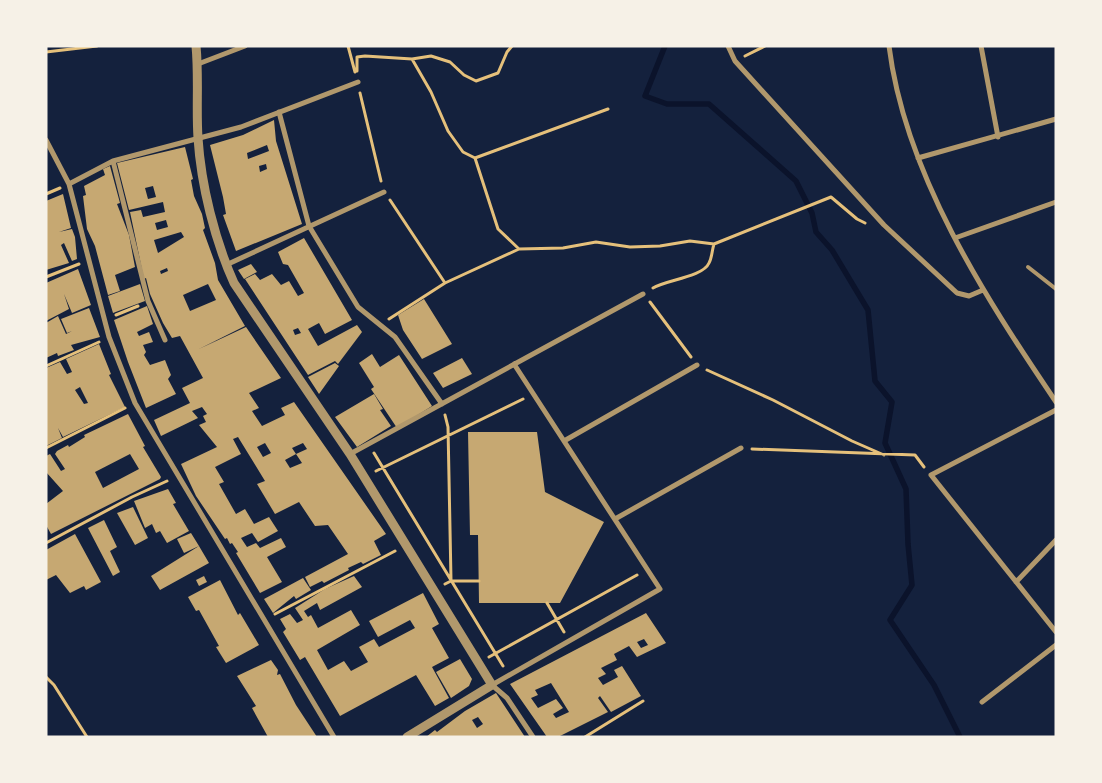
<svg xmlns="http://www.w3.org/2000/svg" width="1102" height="783" font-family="'Alegreya Sans',sans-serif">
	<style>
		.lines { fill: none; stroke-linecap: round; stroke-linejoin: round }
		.stream { stroke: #0b132b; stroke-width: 5.5 }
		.building { fill: #c6a872; fill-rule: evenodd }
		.path { stroke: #e5c07b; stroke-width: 3 }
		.service { stroke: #b1986c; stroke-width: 4 }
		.minor { stroke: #b1986c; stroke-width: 5 }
		.tertiary { stroke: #b1986c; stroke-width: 9 }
	</style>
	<rect width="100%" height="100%" fill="#14213d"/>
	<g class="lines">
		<path class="stream" d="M665 46 645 96 667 104H709L796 181 812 213 816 232 832 250 868 310 875 381 892 402 885 443 906 489 908 544 912 585 890 620 934 685 960 737"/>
	</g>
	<path class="building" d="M274 120 276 141 302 224 236 251 223 215 226 214 223 197 210 145 243 135ZM267 145 269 151 248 159 247 153ZM266 164 267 169 260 172 259 166Z
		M185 147 193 179 191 180 194 196 202 214 205 228 203 230 215 263 218 280 245 326 199 349 246 327 281 378 249 393 259 408 252 411 262 426 285 415 281 408 294 402 386 534 374 541 381 555 363 564 361 562 348 568 349 570 324 583 322 581 310 587 305 577 348 554 328 525 315 526 299 502 275 514 257 484 265 481 238 437 233 439 241 454 215 467 224 482 219 484 236 514 245 509 254 524 269 517 278 531 258 542 252 533 241 538 247 547 256 543 260 548 281 538 286 547 267 557 282 582 260 593 236 553 238 552 232 543 230 544 227 538 225 539 196 496 181 464 217 447 199 425 206 422 203 416 207 414 202 407 192 411 198 418 161 436 154 420 190 403 182 388 203 378 180 336 172 338 163 323 150 294 146 278 144 279 130 212 141 210 143 217 165 212 163 202 129 210 117 163ZM153 186 156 197 148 199 145 188ZM166 220 168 227 157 230 155 223ZM181 232 184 237 158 253 154 240ZM167 268 168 271 161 274 160 271ZM208 284 216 300 190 311 183 295ZM265 443 271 453 263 457 257 447ZM303 443 307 449 296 454 302 463 290 468 285 460 296 454 292 448Z
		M110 166 120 203 117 204 129 235 135 267 115 275 120 291 108 295 95 246 87 229 83 196 86 195 84 186 105 175 103 169Z
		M63 194 71 228 59 232 72 229 75 237 77 259 72 261 64 243 61 245 69 263 46 270V201Z
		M304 238 352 320 325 334 319 323 308 329 318 346 357 325 362 332 338 364 335 361 308 375 245 279 255 274 260 280 272 274 281 285 289 281 298 296 304 293 288 265 283 264 278 252ZM298 328 301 333 295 335 293 330Z
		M251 264 257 272 244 279 238 270Z
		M78 269 91 305 72 313 64 294 69 309 46 321V283Z
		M140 284 145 301 113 313 108 296Z
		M424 299 452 344 422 359 403 330 398 315Z
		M147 306 153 324 137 332 139 336 149 332 153 342 143 345 146 352 144 355 150 365 165 360 171 375 168 379 176 394 146 408 128 362 114 320Z
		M89 308 100 337 71 345 74 350 58 356 57 353 46 358V323L58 316 66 334 72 331 67 333 61 319Z
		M99 344 111 374 109 375 125 407 63 437 58 428 62 438 46 446V368L60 362 67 374 72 372 66 359ZM80 387 88 403 84 404 75 390Z
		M372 354 380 367 399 355 432 406 397 428 371 389 374 387 359 363Z
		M462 358 472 374 443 388 433 373Z
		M335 363 339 366 319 394 308 377Z
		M374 394 383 409 380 410 391 426 357 447 335 417Z
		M128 414 145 446 143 447 161 477 160 479 51 534 46 525V504L63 491 46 472V456L50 454 61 471 65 469 55 454 57 451 68 445 69 447 85 437 84 435ZM130 454 139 469 103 488 95 472Z
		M468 432H537L545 492 604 522 560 603H479L478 535H470Z
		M168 489 176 503 173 504 189 531 167 543 160 531 156 533 152 524 145 528 134 501Z
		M133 507 148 538 135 545 117 513Z
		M104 520 117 547 110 551 120 572 113 576 88 528Z
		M191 533 199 546 184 553 177 539Z
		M75 534 101 582 86 590 84 586 70 593 56 575 46 580V550Z
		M199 546 209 563 160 590 151 576Z
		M204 576 207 582 199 586 196 580Z
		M354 576 362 587 320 610 317 603 304 611 308 617 311 615 318 628 351 610 360 625 317 650 328 670 344 661 351 671 368 662 359 647 374 639 379 647 415 628 410 620 378 637 369 621 423 593 439 624 432 628 449 658 432 667 449 698 435 706 416 675 340 716 305 657 300 660 283 632 286 629 280 619 290 614 297 623 303 620 295 608 325 589Z
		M303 578 311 590 296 599 294 596 273 613 264 599Z
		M220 580 238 615 240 613 259 645 226 663 216 647 219 646 199 610 196 611 188 597Z
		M646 613 666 643 637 657 629 646 614 654 617 660 601 668 606 674 598 678 603 685 618 677 614 670 622 666 641 696 611 712 600 696 598 698 608 712 558 737H547L510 684ZM644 639 648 645 641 648 637 642ZM551 683 569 712 556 718 553 714 563 708 556 699 538 708 531 698 538 695 535 690Z
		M460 659 472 679 469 686 451 698 436 672Z
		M271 660 278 670 277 675 280 674 296 705 317 737H268L252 708 256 706 237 676Z
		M496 693 525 737H426L435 730 437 732 465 711ZM478 717 483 724 477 728 472 720Z"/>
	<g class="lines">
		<path class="path" d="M348 46 355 72
			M46 52 97 46
			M745 56 765 46
			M412 59 431 92 448 131 463 152 475 158 498 229 519 249
			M357 71V57L365 56 412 59 431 56 450 62 464 75 476 81 498 73 507 52 512 46
			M360 93 381 181
			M475 158 608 109
			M46 194 60 188
			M390 200 445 283
			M46 277 79 264
			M653 288C666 280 703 277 709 263 712 258 712 250 714 244
			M650 302 691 357
			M116 315 138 306
			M389 319 445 283 519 249 563 248 596 242 630 247 660 246 690 241 714 244 831 197 857 219 865 223
			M46 366 99 342
			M707 370 773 400 852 441 884 455
			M445 415 448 427 451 580
			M46 448 125 408
			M752 449 915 455 924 467
			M374 453 503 666
			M376 471 523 399
			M46 543 132 497 167 481
			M445 584 451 581H479
			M547 603 564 632
			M275 614 395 551
			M489 657 637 575
			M46 677 54 685 87 737
			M585 737 643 701"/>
		<path class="service" d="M1028 267 1056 289"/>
		<path class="minor" d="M728 46 735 61 884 225 957 293 969 296 983 290
			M889 46C905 174 985 297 1056 402
			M981 46 998 137
			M198 64 245 46
			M279 112 309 226 358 307 395 337 442 404
			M46 140 69 184 109 337 135 403 334 737
			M918 158 1056 119
			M113 161 148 301 165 340
			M69 184 113 161 241 127 358 82
			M955 238 1056 202
			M226 265 384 192
			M514 364 660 589 492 685 507 698 533 737
			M1056 410 931 475 1056 632
			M564 441 697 365
			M350 454 643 294
			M615 519 741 448
			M1016 582 1056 540
			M982 702 1056 645"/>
		<path class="tertiary" d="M196 46C199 77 196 108 198 138 201 185 215 241 234 283L350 454 492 685 407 737"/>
	</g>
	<rect width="1102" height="783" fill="none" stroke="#f6f1e7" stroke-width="95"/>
</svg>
